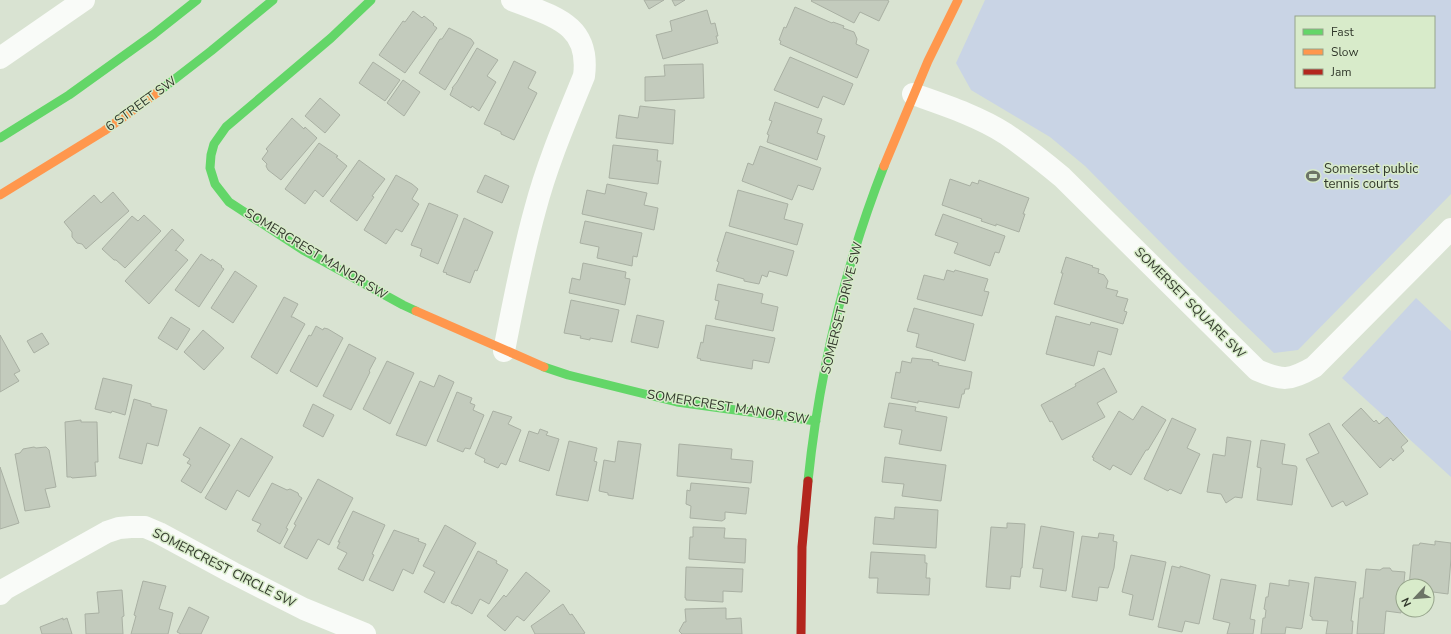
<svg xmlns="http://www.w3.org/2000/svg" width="1451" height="634" font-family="'Nunito Sans',sans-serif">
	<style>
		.green { fill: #c9d4e5; fill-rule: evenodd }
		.building { fill: #c3cbbd; stroke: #a9b0a3 }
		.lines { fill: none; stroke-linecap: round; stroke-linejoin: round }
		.street { stroke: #f9fbf8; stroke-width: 22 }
		.fast { stroke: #63d668; stroke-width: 9 }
		.slow { stroke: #ff974d; stroke-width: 9 }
		.jam { stroke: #b3261e; stroke-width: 9 }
		.labels { text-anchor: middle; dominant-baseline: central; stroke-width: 3; stroke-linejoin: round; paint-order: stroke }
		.street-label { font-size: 13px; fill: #32392c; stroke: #d8ebca }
		.poi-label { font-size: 13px; fill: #32392c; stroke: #d8ebca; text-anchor: start }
	</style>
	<rect width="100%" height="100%" fill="#d9e3d2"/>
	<path class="green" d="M985 0H1451V194L1298 350 1274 353 1185 267 1085 166 1050 137 971 90 956 63ZM1296 17H1434V87H1296Z
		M1416 298 1451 331V477L1342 378Z"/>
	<path class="building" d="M644 0H664L649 9Z
		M672 0H685L675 6Z
		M812 0H887L889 1 879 21 860 12 854 23 811 1Z
		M795 7 832 23 833 22 844 26 843 28 854 32 857 39 856 44 869 50 857 78 780 44 781 41 779 40 784 27 786 28Z
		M707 10 711 24 715 23 718 36H716L718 43 663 59 656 35 672 31 670 21Z
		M413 11 422 18 424 16 434 24 433 25 437 28 405 73 379 55 403 21 405 22Z
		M449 28 471 39 474 43 445 90 419 73 440 39H442Z
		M477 48 498 60 487 76 496 82 479 111 472 106 471 108 450 95 453 88H452L457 82Z
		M790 57 853 84 844 105 823 96 818 108 774 90Z
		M514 61 536 72 528 88 537 93 514 140 501 134V132L484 124Z
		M373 62 400 80 385 101 359 83Z
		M703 64 704 98 645 101V77L665 76 664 65Z
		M403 80 420 92 404 116 387 103Z
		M320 98 340 115 325 133 305 116Z
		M775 102 822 119 817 133 825 136 817 160 767 142 769 135 767 134 772 121 769 120Z
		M640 106 675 110 673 144 616 138 619 115 638 118Z
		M292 118 304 129 305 127 317 138 281 180 268 170 266 166 267 164 262 159 268 151 266 149Z
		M319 143 338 156 336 157 347 166 323 197 315 190 305 204 285 189Z
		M613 145 658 150 657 161H661L658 184 609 178Z
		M760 146 821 168 813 190 798 185 792 200 742 181 748 163 753 165Z
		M359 160 385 179 372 196 374 197 357 221 330 201Z
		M396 175 412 184 418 189 412 199 419 204 402 232 396 229 386 244 364 230Z
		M485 175 509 186 502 203 477 192Z
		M950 179 970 186 972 182 978 184 979 180 1029 198 1023 214H1025L1019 232 996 224V226L981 221 982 219 942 205Z
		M607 184 647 193 644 205 658 208 654 230 582 214 587 190 605 194Z
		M738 190 788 204 784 219 803 224 797 245 729 226Z
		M113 192 129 211 86 249 82 244 77 243 72 237V232L64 222 94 195 101 203Z
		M429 203 458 215 438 264 420 256 422 249 411 245Z
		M943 214 1005 236 999 253 995 252 990 266 954 253 958 243 935 235Z
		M144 215 161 231 125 268 116 260H114L102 249 132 216 138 221Z
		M464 218 493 232 477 271 475 270 470 283 446 274 447 273 443 272Z
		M585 221 642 233 637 257 633 256 632 266 597 258 599 247 580 243Z
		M172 229 184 240 175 251 176 250 188 260 149 304 125 281Z
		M726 232 794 251 787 276 769 271 767 277 762 275 759 284 744 281V279L716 271 719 262 717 261Z
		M201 254 211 261 212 259 222 266 221 267 224 269 199 307 175 290Z
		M1066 257 1093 266 1092 267 1099 269 1098 273 1104 275 1108 281 1106 288 1118 291 1116 296 1128 299 1124 311 1127 312 1123 324 1054 304 1063 273H1061Z
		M583 263 626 272 625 278 630 279 625 305 569 293 572 278 580 280Z
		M947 270 954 272 955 270 988 279 984 291 989 292 982 316 917 299 924 275 944 280Z
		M235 271 257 286 233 323 211 308Z
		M718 284 763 294 761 303 778 307 773 331 715 319 719 301 715 300Z
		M284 297 298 304 291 317H293L305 324 277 374 251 357Z
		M571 300 619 310 612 342 590 338V340L580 338 581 336 564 333Z
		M914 308 974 324 965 361 916 347 919 334 907 331Z
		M637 315 664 321 658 348 631 342Z
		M1056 316 1090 325 1091 322 1118 329 1111 355 1098 351 1094 366 1046 354Z
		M171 317 190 329 177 350 158 338Z
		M706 325 775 338 769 363 753 360 752 369 700 360 701 359 697 358 701 342 703 343Z
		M316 326 323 330 324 328 328 329 343 338 317 387 290 371 309 335 311 336Z
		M203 330 224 348 204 370 184 352Z
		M42 333 49 344 34 353 27 341Z
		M0 335 20 371 14 374 19 381 0 392Z
		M349 344 376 358 369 371 370 372 351 410 323 396Z
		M912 358 933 360 932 361 939 363 938 365 972 372 969 389H965L964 394H962L959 408 918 401V403L891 398 896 372 900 373 902 361 911 363Z
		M387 361 414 373 390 424 363 409Z
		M1104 368 1117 392 1097 403 1105 417 1062 440 1052 421 1050 422 1041 405 1076 386 1075 384Z
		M439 375 454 382 426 446 396 435 420 381 434 387Z
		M103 378 132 385 125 415 112 411 111 413 95 409Z
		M457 392 472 398 470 403 475 405 473 410 484 415 470 449 465 448 463 452 437 441Z
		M134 399 151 404V406L167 410 158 446 147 443 142 464 119 458Z
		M889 403 916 407 915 411 947 417 941 451 899 444 902 430 884 427Z
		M313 404 334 415 323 437 303 426Z
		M1142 406 1166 420 1148 450H1146L1131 475 1113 465 1110 470 1093 460 1094 458 1092 457 1119 411 1133 420Z
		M1361 408 1374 422 1376 420 1379 424 1387 417 1408 441 1401 447 1404 451 1393 461 1391 458 1380 468 1342 425Z
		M493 411 512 417 508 424 521 430 506 465 501 463 498 468 484 462 485 459 475 454Z
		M1172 418 1196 429 1187 448 1200 454 1181 494 1170 489 1168 491 1144 479Z
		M81 420V422H97L98 462H95L96 476 72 478 71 477H67L65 422Z
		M1329 423 1368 494 1346 506 1343 501 1332 507 1306 459 1319 453 1309 434Z
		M200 427 230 445 201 493 181 481 191 465 187 463 190 459 183 455Z
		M540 429 548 432 546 435 559 439 549 471 519 461 529 431 538 434Z
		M1227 437 1251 441 1242 498 1235 497 1226 503 1221 494 1207 492 1213 454 1225 456Z
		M241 438 273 457 249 497 237 490 226 510 205 498Z
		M1261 440 1285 444 1282 464 1296 466 1297 468 1292 505 1257 500 1261 468 1257 467Z
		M569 441 597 448 594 461 597 462 588 501 556 495Z
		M618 441 641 444 633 499 608 495V493L599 491 604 460 615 462Z
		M679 444 732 449 731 459 753 461 751 483 677 476Z
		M34 447 36 448 46 447 49 450 56 487 45 489 50 507 25 511 15 454 20 453 23 449Z
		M885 457 946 465 941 501 902 496 904 484 882 482Z
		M0 467 19 523 0 529Z
		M318 479 353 498 329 545 318 539 307 559 284 547 296 525 294 524Z
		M272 483 287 490 290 489 298 493 299 496 302 498 286 528 288 529 280 544 257 531 261 524 252 520Z
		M691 483 749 488 746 514 725 512V519L722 521 690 518 691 506 686 504 687 490 690 491Z
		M895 507 938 510 936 548 873 544 875 517 894 519Z
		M353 511 385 525 372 554 374 555 363 581 338 569 347 553 337 548 340 542H338Z
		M1007 523 1025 524 1022 568H1021L1020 577 1011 576 1010 589 986 587 991 527 1007 528Z
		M445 525 476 543 444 603 424 592 435 572 423 566Z
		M1041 526 1074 532 1066 591 1040 587 1043 569 1033 568Z
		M693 527 725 528 724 538 746 539 745 563 689 559 690 537H693Z
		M394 530 419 539 418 541 426 544 413 574 403 569 393 591 369 580Z
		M1099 533 1114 535 1113 541 1117 542 1114 568 1108 588 1099 587 1097 601 1072 597 1082 536 1098 538Z
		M1435 541 1451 543V559L1448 594 1433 592 1432 602H1427V586H1409L1413 545H1419L1420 543 1435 545Z
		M478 551 497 561 496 563 508 570 489 604 480 599 472 614 457 605V606L451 603Z
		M871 552 925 555V563H927L926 578H930L929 595 877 593 878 578H869Z
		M1131 555 1166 562 1153 620 1129 615 1133 595 1122 592Z
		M1172 566 1180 568V566L1210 575 1199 624 1185 621 1182 632 1158 627Z
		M686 567 743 569 742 592 723 591V602L686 600V598H685Z
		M1383 568H1390L1392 571 1405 572 1401 613 1386 611 1384 634H1357L1360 598H1363L1366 569 1380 570Z
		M526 572 550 591 524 621 517 616 505 631 487 616 504 595 506 597Z
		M1315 577 1356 582 1351 621H1353L1352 634H1326L1328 621 1312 620V617L1310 616Z
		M1221 579 1256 585 1250 619 1255 620 1253 634H1227L1230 623 1213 619Z
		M1289 580 1309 583 1302 628 1301 629 1286 627 1285 634H1261L1263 618H1265L1266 610 1264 609 1266 597H1268L1270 583 1289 586Z
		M143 581 166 586 159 609 173 613 168 634H131L136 616 134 615Z
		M122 590 124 616 122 617 123 634H86L85 614 99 613 97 592Z
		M563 604 570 615 572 614 585 633 583 634H535L531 626Z
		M189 607 209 617 201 634H181L177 632Z
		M726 608V619L741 618 742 634H682L679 631 684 622H686L685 609Z
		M63 618V620L67 618 72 634H42L40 627Z"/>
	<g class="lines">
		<path class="street" d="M0 58 84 0
			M913 94C944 105 978 116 1006 134 1025 147 1044 162 1062 177L1257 370C1282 381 1290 381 1314 367L1451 229
			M504 351C513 304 522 257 535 210 547 164 566 120 584 76 591 23 551 16 512 0
			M0 594 5 589 107 532 119 528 131 527H145L159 533 233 573 304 609 365 634"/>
		<path class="fast" d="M371 0 331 38 226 127 214 144 211 155 210 168 215 184 229 202 303 250 403 305 416 311
			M158 92 211 51 273 0
			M0 138 69 95 154 34 197 0
			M544 367 568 375 677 402 816 421
			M808 481C819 374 845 266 884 166"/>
		<path class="slow" d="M884 166 928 61 958 0
			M0 195 104 131 158 92
			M416 311 544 367"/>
		<path class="jam" d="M801 634 802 547 808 481"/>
	</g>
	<defs>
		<symbol id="stadium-bare" viewBox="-9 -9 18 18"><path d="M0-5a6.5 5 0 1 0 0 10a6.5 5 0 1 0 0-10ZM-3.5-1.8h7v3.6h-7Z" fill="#6c7466" stroke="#d8ebca" stroke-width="2.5" paint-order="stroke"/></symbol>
	</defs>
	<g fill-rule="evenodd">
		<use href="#stadium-bare" x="1303" y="166" width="20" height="20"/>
	</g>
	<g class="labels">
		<g class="street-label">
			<text transform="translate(141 104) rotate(-36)">6 STREET SW</text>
			<text transform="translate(316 254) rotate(31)">SOMERCREST MANOR SW</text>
			<text transform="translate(1190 303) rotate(45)">SOMERSET SQUARE SW</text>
			<text transform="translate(842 308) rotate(-76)">SOMERSET DRIVE SW</text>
			<text transform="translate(728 407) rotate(9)">SOMERCREST MANOR SW</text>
			<text transform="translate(224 568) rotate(27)">SOMERCREST CIRCLE SW</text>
		</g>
		<g class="poi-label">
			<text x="1324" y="169">Somerset public<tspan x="1324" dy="15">tennis courts</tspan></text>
		</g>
	</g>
	<rect x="1295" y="16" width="140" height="72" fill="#d8ebca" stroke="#96a48b"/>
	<rect x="1303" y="29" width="20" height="6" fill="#63d668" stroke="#96a48b"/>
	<text x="1331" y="36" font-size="12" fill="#32392c">Fast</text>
	<rect x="1303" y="49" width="20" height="6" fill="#ff974d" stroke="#96a48b"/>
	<text x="1331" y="56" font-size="12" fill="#32392c">Slow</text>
	<rect x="1303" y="69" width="20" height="6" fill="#b3261e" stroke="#96a48b"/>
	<text x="1331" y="76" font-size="12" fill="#32392c">Jam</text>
	<g transform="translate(1415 598) rotate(244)"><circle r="19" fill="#d8ebca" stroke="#96a48b"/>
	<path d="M0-3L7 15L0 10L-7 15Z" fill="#6c7466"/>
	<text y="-6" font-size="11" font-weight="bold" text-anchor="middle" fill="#32392c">N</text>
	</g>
</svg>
